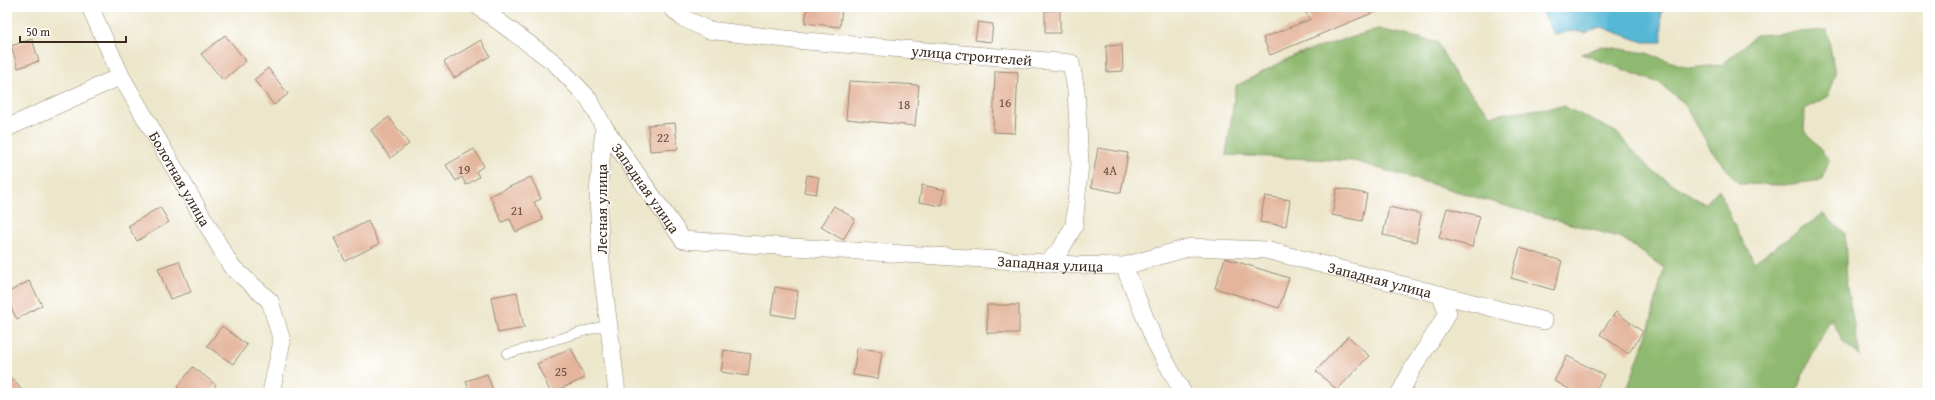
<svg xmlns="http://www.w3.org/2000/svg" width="1935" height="400" font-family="'Gentium Book Plus',serif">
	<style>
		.forest { fill: #8fb970; stroke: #657247 }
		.water { fill: #57b8d5; stroke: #49717a }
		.building { fill: #e4b59c }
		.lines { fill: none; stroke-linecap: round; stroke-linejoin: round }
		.lane-casing { stroke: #948874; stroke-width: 10 }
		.street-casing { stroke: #948874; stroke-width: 18 }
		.lane { stroke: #fff; stroke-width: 9 }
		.street { stroke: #fff; stroke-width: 17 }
		.labels { text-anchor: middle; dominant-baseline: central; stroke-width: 3; stroke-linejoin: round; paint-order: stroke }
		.number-label { font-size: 13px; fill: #654d3e }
		.street-label { font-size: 15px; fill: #3b2a1e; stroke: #fff }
	</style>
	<rect width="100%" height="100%" fill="#fff"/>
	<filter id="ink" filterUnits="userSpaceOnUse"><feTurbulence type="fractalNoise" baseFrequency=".025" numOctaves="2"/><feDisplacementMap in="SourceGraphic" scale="8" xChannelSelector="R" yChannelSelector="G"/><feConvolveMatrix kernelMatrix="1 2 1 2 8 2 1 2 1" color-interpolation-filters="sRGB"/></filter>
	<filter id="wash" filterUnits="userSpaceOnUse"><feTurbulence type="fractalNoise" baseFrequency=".012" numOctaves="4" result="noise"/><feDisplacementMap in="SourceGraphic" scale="16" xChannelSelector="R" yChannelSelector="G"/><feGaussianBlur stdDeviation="0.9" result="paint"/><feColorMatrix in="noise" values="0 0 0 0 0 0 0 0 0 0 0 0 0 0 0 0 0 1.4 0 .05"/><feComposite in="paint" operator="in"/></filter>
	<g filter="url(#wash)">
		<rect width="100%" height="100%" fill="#ece6ca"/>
		<path class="forest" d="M1378 29 1437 42 1456 77 1491 115 1563 106 1616 132 1652 171 1705 204 1719 189 1732 221 1754 262 1823 214 1845 233 1847 288 1860 356 1844 343 1831 318 1802 376 1796 393H1626L1649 328 1664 268 1622 238 1506 206 1354 161 1226 155 1236 86 1295 55Z
			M1827 30 1835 74 1828 96 1805 109 1804 130 1829 160 1822 180 1784 185 1739 184 1711 150 1684 103 1659 83 1582 54 1602 46 1646 53 1689 68 1722 65 1756 35Z"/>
		<path class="water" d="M1543 7H1661L1662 42H1643L1601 27 1586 33 1574 31 1554 34 1544 15Z"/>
		<g id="blocks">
			<path class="building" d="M807 7H842L840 27 805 23Z
				M1300 7H1333L1337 11 1347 7H1387L1270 55 1263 38 1311 19Z
				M1060 10V33H1045V11Z
				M978 22 993 24 991 42 975 40Z
				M225 35 246 61 223 80 201 54Z
				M32 39 39 61 18 68 11 46Z
				M481 40 490 56 454 78 444 62Z
				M1122 45 1123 71 1107 72 1106 46Z
				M268 68 288 94 274 105 254 80Z
				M995 71 1018 72 1015 133 993 132Z
				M849 81 919 85 915 126 846 119Z
				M389 117 409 144 390 158 371 130Z
				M675 123 678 149 650 151 648 125Z
				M1098 148 1128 153 1121 193 1091 187Z
				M474 149 484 166 476 171 479 177 466 185 462 177 456 181 446 165Z
				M807 175 819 177 816 194 804 192Z
				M531 177 541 199 534 202 543 220 516 232 510 219 502 222 490 196Z
				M922 185 945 190 942 206 919 202Z
				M1337 188 1367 194 1362 221 1332 215Z
				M1265 196 1290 200 1286 226 1260 222Z
				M834 206 855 219 843 240 821 227Z
				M160 207 169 222 137 241 128 226Z
				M1389 207 1421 214 1416 242 1383 235Z
				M1447 208 1480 216 1472 247 1439 238Z
				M368 221 379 244 345 261 334 238Z
				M1520 248 1562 261 1554 290 1511 278Z
				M1225 258 1289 278 1279 308 1215 288Z
				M179 261 191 292 170 299 158 268Z
				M29 281 42 305 17 319 7 301V293Z
				M775 287 798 291 795 318 771 314Z
				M517 292 524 328 498 333 491 297Z
				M987 305H1019V333H987Z
				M1616 312 1643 332 1628 354 1600 334Z
				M222 326 247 345 233 364 207 346Z
				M1348 336 1369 356 1337 390 1316 371Z
				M571 348 585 378 551 393 537 364Z
				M857 348 882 351 878 379 853 375Z
				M724 350 751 354 748 376 721 372Z
				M1567 356 1604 375 1594 393H1577L1554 381Z
				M193 367 216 385 210 393H185L177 387Z
				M487 374 494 393H470L466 381Z
				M14 379 23 393H7V383Z"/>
		</g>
	</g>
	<g filter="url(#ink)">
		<use href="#blocks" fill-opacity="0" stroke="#948874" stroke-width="1"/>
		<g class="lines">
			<defs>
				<path id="lane" d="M507 354 609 324"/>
				<g id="street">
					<path id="s1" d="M90 7 121 76 231 266 270 301 282 341 271 393"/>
					<path d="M479 7 555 63 589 99 604 127 598 193 601 262 617 393"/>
					<path id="s2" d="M671 7 683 18 708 30 794 40 1071 63 1076 90 1080 163 1074 226 1061 249 1047 263"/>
					<path id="s3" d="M604 127 683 240 1077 265 1124 266 1191 247 1266 250 1544 321"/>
					<path d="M7 128 121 76"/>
					<path d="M1124 266 1155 342 1183 393"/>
					<path d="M1400 393 1413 368 1448 313 1440 294"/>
				</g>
			</defs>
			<use href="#lane" class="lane-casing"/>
			<use href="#street" class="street-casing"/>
			<use href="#lane" class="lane"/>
			<use href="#street" class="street"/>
		</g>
	</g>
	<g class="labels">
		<g class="number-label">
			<text x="1005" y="102">16</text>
			<text x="904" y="104">18</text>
			<text x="663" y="137">22</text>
			<text x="464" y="169">19</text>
			<text x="1110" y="170">4А</text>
			<text x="517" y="210">21</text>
			<text x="561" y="371">25</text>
		</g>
		<g class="street-label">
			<text stroke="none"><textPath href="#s2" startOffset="309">улица строителей</textPath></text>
			<text stroke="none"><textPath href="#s1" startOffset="194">Болотная улица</textPath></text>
			<text stroke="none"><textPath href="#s3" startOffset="74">Западная улица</textPath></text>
			<text transform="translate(601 209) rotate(-90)">Лесная улица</text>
			<text stroke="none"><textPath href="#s3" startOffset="506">Западная улица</textPath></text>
			<text stroke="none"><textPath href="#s3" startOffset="842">Западная улица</textPath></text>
		</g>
	</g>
	<rect width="1935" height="400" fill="none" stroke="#fff" stroke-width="24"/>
	<path d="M20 36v6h106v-6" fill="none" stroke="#3b2a1e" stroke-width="2"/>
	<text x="26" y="36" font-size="12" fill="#3b2a1e" stroke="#ffffff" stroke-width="3" paint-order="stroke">50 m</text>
</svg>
